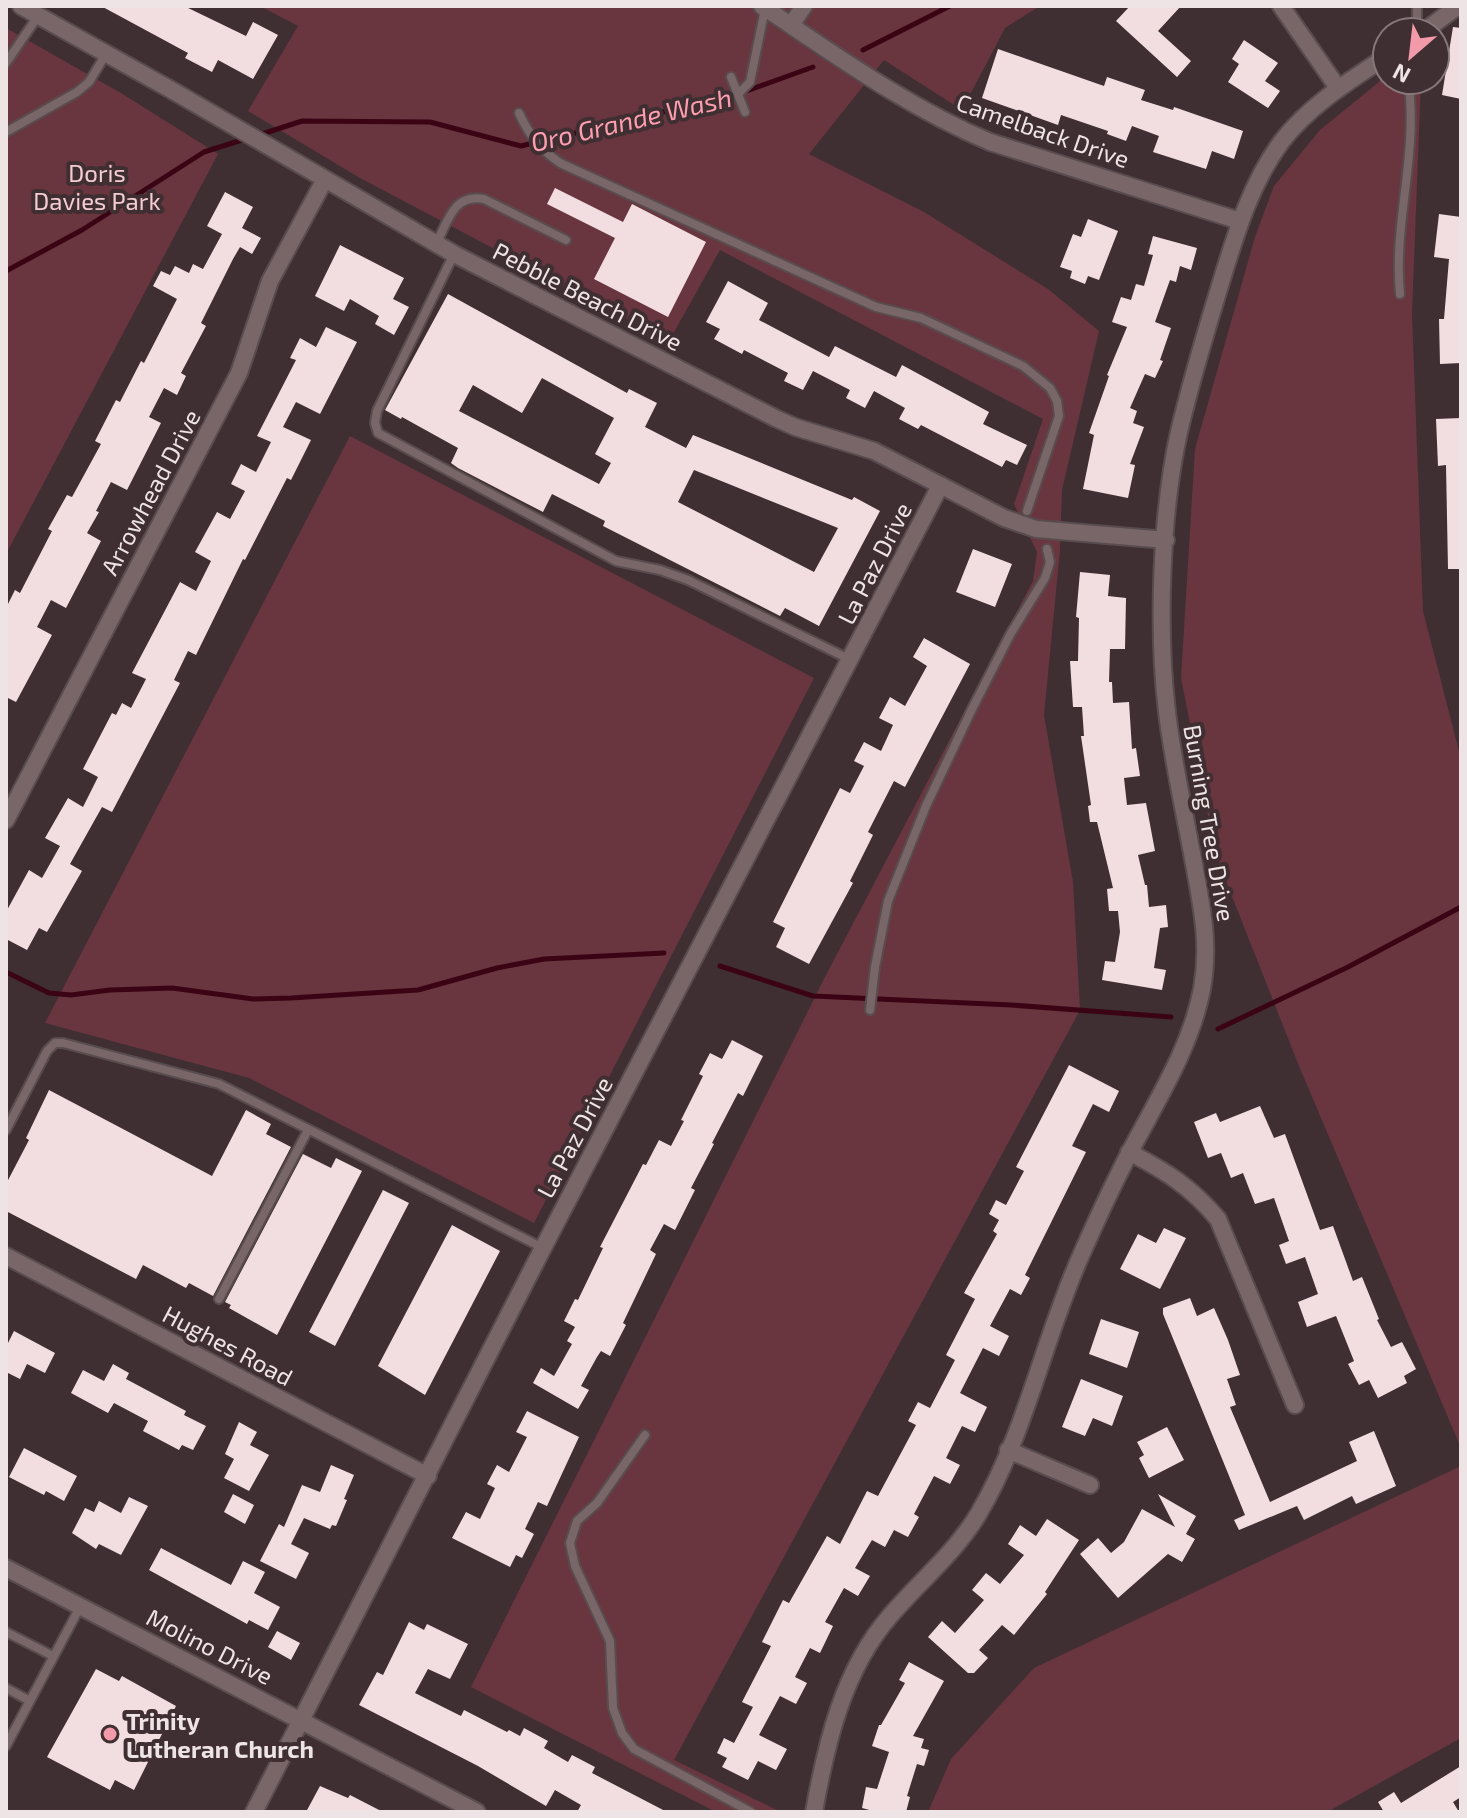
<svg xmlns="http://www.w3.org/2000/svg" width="1467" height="1818" font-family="'Exo 2',sans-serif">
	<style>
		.green { fill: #693640 }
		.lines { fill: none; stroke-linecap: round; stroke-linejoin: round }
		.stream { stroke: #3b0415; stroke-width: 5 }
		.building { fill: #f2dee0; fill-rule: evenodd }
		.lane-casing { stroke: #594c4e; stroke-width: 12 }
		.street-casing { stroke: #594c4e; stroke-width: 20 }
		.lane { stroke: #786669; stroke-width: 8 }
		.street { stroke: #786669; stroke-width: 16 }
		.poi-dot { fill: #f39aaa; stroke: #3f2f32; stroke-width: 3 }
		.labels { text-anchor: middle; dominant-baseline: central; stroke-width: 8; stroke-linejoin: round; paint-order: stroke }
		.street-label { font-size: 24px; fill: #eee4e5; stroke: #3f2f32 }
		.park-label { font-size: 24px; fill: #f4ccd2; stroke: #3f2f32 }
		.poi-label { font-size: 24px; font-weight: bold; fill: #eee4e5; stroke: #3f2f32; text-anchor: start }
		.water-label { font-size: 26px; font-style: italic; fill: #fe9fb0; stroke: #3f2f32 }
	</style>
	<rect width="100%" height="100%" fill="#3f2f32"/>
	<path class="green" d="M260 6H1040L1005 28 962 110 884 60 809 154 924 212 1048 289 1099 331 1062 490 1060 550 1044 715 1073 882 1080 1010 674 1760 781 1812H716L471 1687 826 975 1033 581 1037 552 1014 504 1043 419 720 250 669 341 360 178 248 111 298 26Z
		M6 28 121 93 218 154 6 554Z
		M1387 67V80H1421L1412 313 1423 611 1461 759V1448L1299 1066 1216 856 1181 678 1195 449 1255 237 1274 186 1320 130 1379 82Z
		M350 436 814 678 534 1223 249 1078 45 1023Z
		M1461 1466V1738L1327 1812H928L951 1759 1034 1668Z"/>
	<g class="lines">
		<path class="stream" d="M863 50 950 6
			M259 135 302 121 430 122 521 146 738 94 813 67
			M6 271 82 230 204 152 245 139
			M720 966 813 996 1011 1005 1171 1017
			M6 972 49 993 71 995 110 990 172 988 253 999 291 998 418 990 497 968 544 959 664 953
			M1218 1029 1348 967 1461 907"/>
	</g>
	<path class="building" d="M101 6H184L246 36 253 22 278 35 253 79 218 60 212 72 185 58 188 53Z
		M1130 6H1181L1158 31 1191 61 1177 77 1116 21Z
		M1453 27 1461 28V99L1442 95Z
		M1244 40 1278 63 1265 81 1280 91 1268 108 1228 82 1239 64 1232 59Z
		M998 49 1104 86 1107 77 1145 90 1141 100 1173 110 1174 107 1243 131 1234 159 1212 151 1206 169 1153 152 1159 136 1132 126 1126 141 1107 134 1108 131 1061 115 1058 125 982 98Z
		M555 188 623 222 632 204 706 242 668 317 594 279 615 238 547 204Z
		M225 192 253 207 242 228 261 238 252 254 240 247 233 259 201 323 206 326 181 373 186 376 177 395 164 388 149 417 161 423 127 490 111 482 96 511 99 512 87 533 101 541 66 608 51 600 37 627 52 635 16 702 6 697V608L15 590 20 593 52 531 48 529 67 495 72 497 101 444 95 441 116 400 120 402 141 361 144 363 177 299 153 286 161 271 170 275 175 266 189 273 193 264 203 269 222 234 207 226Z
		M1439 214 1461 217V363L1440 364 1439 319H1444L1449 259 1434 257Z
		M1088 219 1118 231 1099 280 1088 276 1085 284 1070 278 1072 271 1060 267 1073 234 1081 237Z
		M1153 236 1197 248 1191 270 1180 266 1176 282 1170 280 1155 322 1171 328 1160 360 1163 361 1155 378 1145 374 1130 408 1137 411 1133 423 1144 427 1130 464 1135 465 1128 498 1083 489 1094 435 1089 433 1109 376 1107 375 1127 327 1112 322 1121 297 1131 300 1136 284 1144 286 1153 255 1148 254Z
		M340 245 404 278 393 299 409 307 394 335 375 324 379 316 350 299 344 311 315 296Z
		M728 281 768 303 759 320 829 357 835 346 896 377 902 365 989 412 983 424 1027 445 1017 465 1006 460 1002 467 921 425 918 429 899 419 905 408 874 391 865 408 846 398 850 390 813 371 803 390 784 381 788 373 744 350 742 354 714 339 720 329 706 322Z
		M448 294 627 393 629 389 657 403 645 427 686 448 693 435 852 500 854 497 880 511 819 626 785 608 780 616 603 526 605 521 552 494 543 512 458 468 451 463 458 448 402 417 401 419 385 410ZM542 378 614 418 595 454 611 463 599 484 459 411 473 385 522 413ZM694 470 838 528 814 572 678 502Z
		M326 327 357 342 320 414 296 402 283 427 311 440 291 480 287 478 245 560 243 559 196 655 188 651 174 680 180 683 112 812 102 807 70 864 82 871 47 932 39 928 27 950 6 939V912L29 870 42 878 60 846 45 838 68 798 83 807 98 777 83 769 112 713 116 715 122 703 131 708 146 679 132 673 180 582 196 591 211 561 195 552 217 512 230 519 245 491 231 484 241 464 256 472 271 442 257 436 296 360 290 358 300 338 316 347Z
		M1461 418V569H1448L1446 465 1438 466 1436 419Z
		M973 549 1012 564 995 607 956 592Z
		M1080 572 1110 575 1108 596 1126 598 1125 649H1110L1109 682H1112L1113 703 1129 702 1132 749 1136 748 1140 776 1124 778 1127 805 1146 803 1155 851 1138 855 1145 885H1147L1149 907 1166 905 1168 927 1160 928 1154 968 1166 970 1162 990 1102 980 1105 961 1115 962 1120 932 1118 911H1109L1107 889 1113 888 1097 822H1090L1088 806 1091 805 1081 736H1084L1082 707H1073L1070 661H1078L1079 618 1076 617Z
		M924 638 970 664 905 787 894 781 868 832 873 835 850 881 853 883 809 964 776 947 785 928 773 922 840 788 850 793 864 766 854 761 864 742 881 751 893 725 879 718 890 697 905 706 927 666 913 657Z
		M732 1040 763 1056 743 1096 738 1093 712 1143 714 1144 691 1188 695 1190 675 1230 664 1224 650 1250 656 1254 623 1323 626 1325 610 1356 601 1351 597 1357 581 1386 589 1390 578 1409 533 1383 541 1368 554 1376 572 1344 567 1341 575 1327 564 1321 575 1299 578 1300 603 1248 600 1247 643 1164 646 1165 659 1140 671 1146 684 1121 681 1120 703 1076 699 1074 710 1053 722 1059Z
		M1069 1065 1119 1091 1109 1112 1093 1104 1072 1146 1086 1152 1025 1275 1030 1278 1021 1295 1010 1289 990 1326 1009 1336 999 1356 983 1348 960 1393 987 1407 975 1432 962 1426 946 1458 960 1465 950 1484 934 1476 914 1514 919 1517 908 1537 894 1530 885 1547 872 1540 855 1568 870 1576 858 1596 844 1588 825 1622 833 1626 820 1653 810 1648 795 1677 807 1683 796 1704 780 1696 759 1735 787 1749 776 1770 758 1761 748 1780 722 1767 727 1758 717 1753 724 1738 734 1743 753 1707 742 1702 771 1646 762 1642 783 1600 789 1603 827 1536 840 1544 867 1491 878 1496 916 1425 908 1421 918 1402 930 1408 955 1360 946 1355 975 1299 964 1293 997 1234 993 1231 999 1220 989 1214 996 1200 1006 1205 1024 1171 1016 1167Z
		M49 1090 212 1176 246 1110 271 1124 266 1134 291 1147 213 1296 189 1283 186 1288 143 1265 136 1279 6 1211V1184L29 1140 26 1138Z
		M1260 1106 1274 1138 1285 1134 1320 1230 1333 1226 1353 1281 1362 1277 1379 1319 1377 1320 1391 1347 1402 1342 1416 1369 1404 1376 1407 1383 1378 1398 1369 1380 1359 1385 1348 1364 1354 1361 1336 1316 1307 1327 1298 1302 1318 1294 1305 1257 1286 1264 1279 1245 1289 1241 1274 1198 1255 1204 1243 1173 1231 1178 1221 1153 1208 1158 1194 1122 1216 1113 1220 1122Z
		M303 1154 331 1168 336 1158 362 1171 277 1335 229 1308 231 1305 225 1302Z
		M383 1190 409 1203 335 1346 309 1332Z
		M452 1225 500 1251 425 1395 378 1366Z
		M1164 1228 1186 1238 1160 1289 1120 1269 1138 1234 1156 1243Z
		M1190 1298 1197 1316 1214 1308 1228 1340 1240 1375 1227 1379 1236 1405 1230 1407 1270 1502 1357 1461 1349 1442 1374 1431 1396 1486 1356 1504 1352 1496 1304 1520 1297 1506 1239 1530 1234 1520 1245 1515 1163 1314V1308Z
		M1101 1319 1139 1332 1127 1368 1089 1354Z
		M14 1331 55 1353 45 1373 27 1364 20 1379 6 1372V1347Z
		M113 1364 129 1373 126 1379 186 1411 184 1415 206 1426 193 1450 182 1445 179 1450 143 1431 148 1421 114 1403 108 1413 71 1393 83 1370 104 1381Z
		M1081 1379 1123 1396 1112 1426 1093 1418 1085 1436 1062 1427Z
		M527 1411 579 1437 547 1506 538 1502 525 1529 534 1534 522 1558 516 1555 510 1567 452 1538 466 1512 480 1519 495 1488 487 1484 497 1465 509 1472 527 1437 516 1432Z
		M239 1422 257 1432 250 1445 269 1455 249 1491 224 1478 234 1459 225 1454Z
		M1167 1427 1184 1460 1149 1478 1139 1458 1144 1455 1137 1442Z
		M24 1448 77 1476 64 1501 46 1491 44 1495 9 1477Z
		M331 1465 354 1475 344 1499 347 1500 336 1526 332 1525 330 1529 304 1518 291 1544 309 1553 296 1579 260 1561 279 1524 284 1527 302 1485 320 1492Z
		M233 1494 254 1505 245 1524 224 1512Z
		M1158 1494 1196 1516 1186 1534 1195 1539 1182 1562 1168 1554 1118 1598 1080 1554 1098 1538 1111 1553 1124 1542 1142 1509 1175 1527Z
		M129 1497 148 1506 121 1555 99 1544 96 1549 72 1533 85 1508 94 1512 99 1501 121 1513Z
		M1047 1519 1079 1540 1045 1592 1047 1594 1014 1635 1002 1625 979 1650 988 1658 974 1673H968L928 1637 942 1621 955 1633 984 1600 972 1590 986 1573 1000 1584 1024 1555 1008 1544 1020 1525 1036 1536Z
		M161 1548 231 1585 243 1561 265 1572 254 1593 280 1607 268 1630 249 1620 247 1624 149 1570Z
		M409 1622 424 1630 427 1624 468 1644 450 1679 428 1669 415 1693 461 1716 464 1710 507 1732 509 1730 520 1736 524 1728 548 1741 544 1748 568 1762 572 1755 595 1767 592 1773 667 1812H577L581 1805 555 1790 546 1806 478 1766 359 1705 377 1672 383 1675Z
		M277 1631 300 1643 291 1660 268 1647Z
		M909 1662 944 1681 913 1736 924 1739 921 1748 929 1750 924 1766 917 1764 907 1796 910 1797 906 1812H877L862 1808 866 1787 877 1789 889 1752 872 1746 879 1725H881L905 1683 899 1680Z
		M96 1669 119 1681 122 1676 176 1706 134 1790 115 1780 110 1790 47 1757Z
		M1461 1766V1797L1453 1802 1459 1812H1384L1378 1802 1394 1792 1401 1803Z
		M320 1786 348 1798 350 1795 383 1812H306Z"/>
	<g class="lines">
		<defs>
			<path id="lane" d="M1417 6V17
				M6 63 38 16
				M731 77 745 112
				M738 94 750 82 765 9
				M519 113C529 135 540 149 560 163L876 307 921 318 1023 366 1050 388 1057 401 1059 416 1027 511
				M6 132 77 92 89 82 106 54
				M436 244C448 222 453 193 484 199L566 240
				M454 254 377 411 375 423 378 433 616 561 660 570 688 580 851 660
				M1400 294C1393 222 1419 152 1408 80
				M870 1010 875 967 888 901 926 806 972 709 1011 633 1045 578 1050 562 1047 549
				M6 1130 47 1051 55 1043H63L219 1084 543 1248
				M219 1299 308 1130
				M645 1435 597 1503 577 1521 570 1543 575 1566 610 1641 613 1708 622 1733 634 1749 751 1812
				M6 1632 53 1656
				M6 1688 30 1701
				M6 1746 80 1607"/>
			<path id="street" d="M21 6 175 92 454 254 775 418 795 427 874 451 1004 518 1036 529 1166 540
				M762 6C837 56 907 107 990 142L1240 221
				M1281 6 1338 88
				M791 25 804 6
				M1423 32 1458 6
				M6 820 239 373 270 281 324 181
				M1129 1152C1167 1172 1191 1187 1218 1219L1295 1405
				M6 1256 428 1476
				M1008 1450 1090 1485
				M6 1568 477 1812
				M254 1812 543 1248 940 486
				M814 1812C826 1744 843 1670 890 1616 919 1582 956 1552 979 1513 1026 1433 1044 1337 1082 1253 1098 1217 1114 1182 1132 1148 1159 1097 1191 1046 1202 989 1210 944 1202 908 1194 864 1185 814 1173 763 1167 712 1157 629 1161 513 1179 432 1190 385 1204 338 1218 292 1234 240 1249 185 1282 141 1310 105 1349 81 1387 56"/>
		</defs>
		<use href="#lane" class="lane-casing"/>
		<use href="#street" class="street-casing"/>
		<use href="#lane" class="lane"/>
		<use href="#street" class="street"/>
	</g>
	<circle class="poi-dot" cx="110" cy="1734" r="8"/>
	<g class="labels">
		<g class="street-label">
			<text transform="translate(1043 130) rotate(19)">Camelback Drive</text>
			<text transform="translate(588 296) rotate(27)">Pebble Beach Drive</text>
			<text transform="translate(150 492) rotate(-62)">Arrowhead Drive</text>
			<text transform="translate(874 563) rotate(-63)">La Paz Drive</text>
			<text transform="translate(1210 823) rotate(80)">Burning Tree Drive</text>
			<text transform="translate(574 1137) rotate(-62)">La Paz Drive</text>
			<text transform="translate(228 1345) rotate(28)">Hughes Road</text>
			<text transform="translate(210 1646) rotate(27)">Molino Drive</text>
		</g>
		<g class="park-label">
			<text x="97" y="172">Doris<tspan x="97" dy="28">Davies Park</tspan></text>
		</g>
		<g class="poi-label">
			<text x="126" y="1720">Trinity<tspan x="126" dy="28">Lutheran Church</tspan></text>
		</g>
		<g class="water-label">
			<text transform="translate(631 119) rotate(-13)">Oro Grande Wash</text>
		</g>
	</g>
	<rect width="1467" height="1818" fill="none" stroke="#eee4e5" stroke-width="16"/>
	<g transform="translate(1411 56) rotate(208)"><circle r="38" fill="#3f2f32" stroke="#85777a" stroke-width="2"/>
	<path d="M0-6L14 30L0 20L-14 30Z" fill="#f39aaa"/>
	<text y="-12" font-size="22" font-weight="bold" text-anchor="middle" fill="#eee4e5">N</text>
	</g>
</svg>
